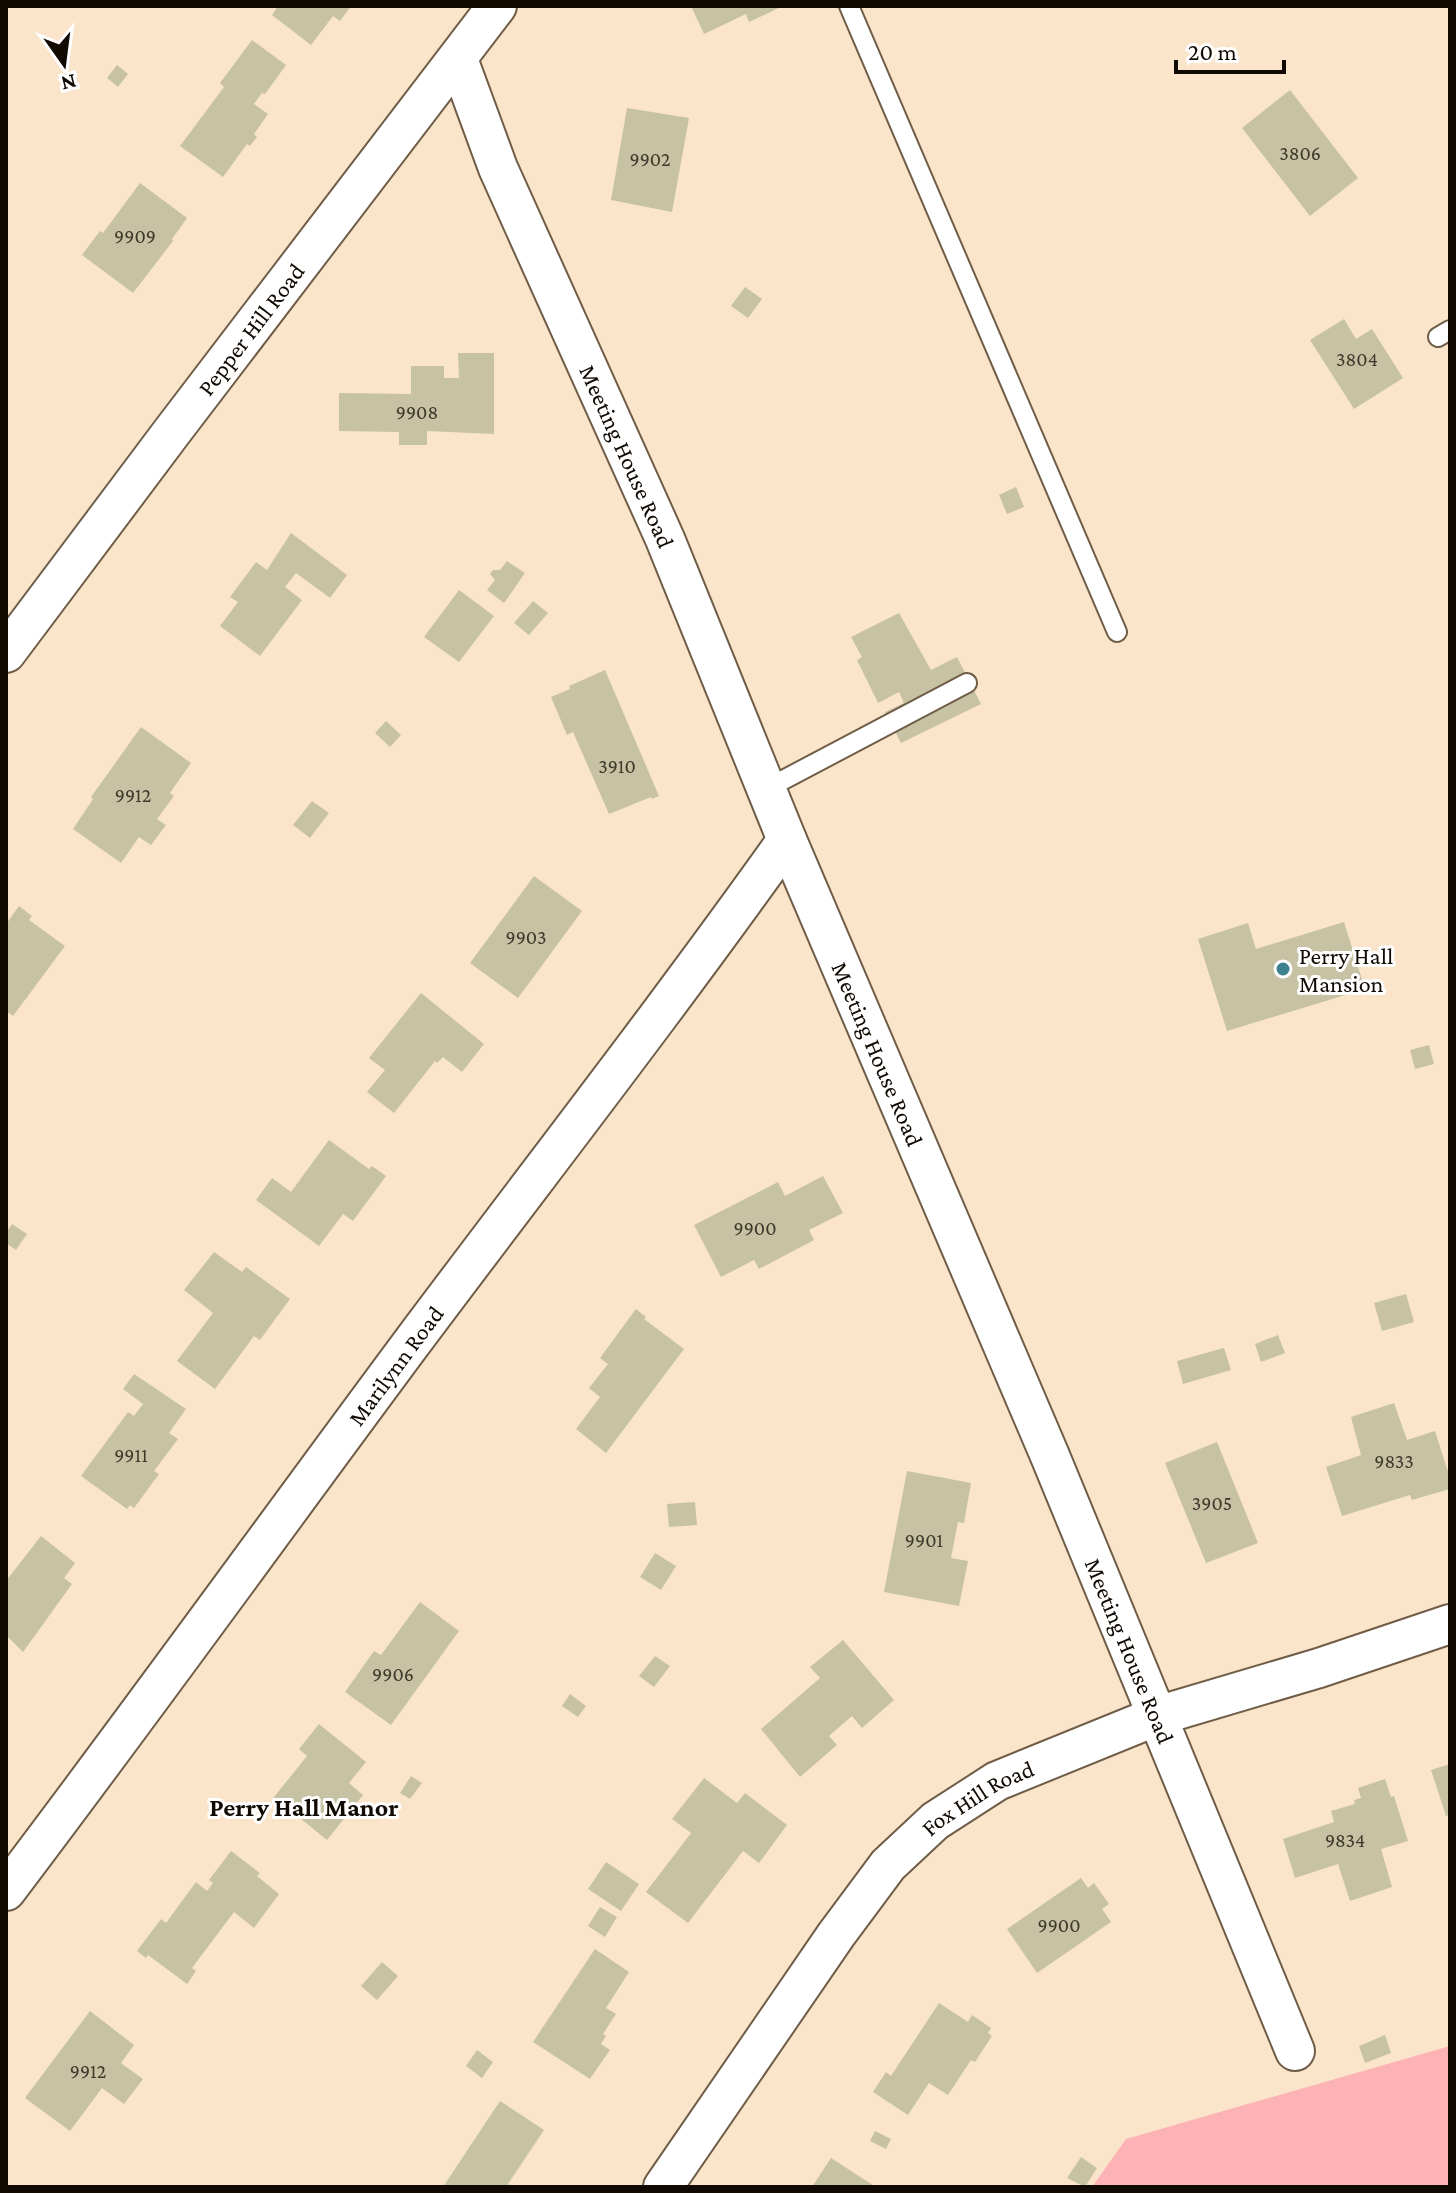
<svg xmlns="http://www.w3.org/2000/svg" width="1456" height="2193" font-family="'Crimson Pro',serif">
	<style>
		.green { fill: #fdb2b6 }
		.building { fill: #c7c2a4 }
		.lines { fill: none; stroke-linecap: round; stroke-linejoin: round }
		.service-casing { stroke: #6f5d47; stroke-width: 22 }
		.minor-casing { stroke: #6f5d47; stroke-width: 42 }
		.service { stroke: #fff; stroke-width: 18 }
		.minor { stroke: #fff; stroke-width: 38 }
		.poi-dot { fill: #3d818f; stroke: #fff; stroke-width: 3 }
		.labels { text-anchor: middle; dominant-baseline: central; stroke-width: 6; stroke-linejoin: round; paint-order: stroke }
		.number-label { font-size: 20px; fill: #3e382b }
		.street-label { font-size: 24px; fill: #110a03; stroke: #fff }
		.poi-label { font-size: 24px; fill: #110a03; stroke: #fff; text-anchor: start }
		.neighbourhood-label { font-size: 26px; font-weight: bold; fill: #110a03; stroke: #fff }
	</style>
	<rect width="100%" height="100%" fill="#fae5cb"/>
	<path class="green" d="M1450 2046V2187H1092L1126 2139Z"/>
	<path class="building" d="M278 6H351L340 21 333 16 311 45 272 15Z
		M691 6H783L749 22 746 14 704 34Z
		M252 40 286 65 265 94 262 93 254 104 268 114 254 134 257 137 250 146 247 144 223 177 180 146 224 87 220 83Z
		M117 65 128 74 118 87 107 78Z
		M1290 90 1358 178 1310 216 1242 128Z
		M627 108 689 118 672 212 611 200Z
		M140 183 187 218 172 239 173 241 133 293 82 255 100 231 103 233Z
		M745 287 762 299 748 318 731 306Z
		M1344 319 1356 339 1372 329 1403 378 1354 409 1310 340Z
		M458 353H494V434L427 431V445H399V432L339 431V393L411 394V366H444V378H459Z
		M1016 487 1024 507 1007 514 999 495Z
		M291 533 347 575 330 598 296 573 285 587 302 600 260 656 220 626 238 602 230 597 256 562 267 570Z
		M507 561 525 573 504 603 487 590 495 580 490 574 493 570H500Z
		M459 590 494 616 459 662 424 637Z
		M533 601 548 613 529 635 514 623Z
		M899 613 931 670 957 657 981 704 901 743 885 712 904 703 899 692 878 703 857 660 862 657 851 637Z
		M605 670 659 796 652 799 651 797 609 814 573 732 567 735 551 697 570 689 569 686Z
		M386 721 401 735 390 747 375 733Z
		M141 727 191 763 170 793 174 796 157 819 166 825 151 845 139 837 121 863 73 829 93 799 91 797Z
		M312 801 329 813 310 838 293 825Z
		M534 876 582 911 518 998 470 963Z
		M19 906 32 916 29 920 65 946 13 1016 6 1011V924Z
		M1344 922 1365 989 1227 1031 1198 939 1248 923 1256 949Z
		M421 993 484 1044 462 1072 443 1057 437 1063 435 1061 394 1113 367 1092 385 1070 369 1058Z
		M1429 1045 1434 1064 1415 1069 1410 1050Z
		M329 1140 369 1169 372 1166 386 1176 353 1221 343 1214 319 1246 256 1200 272 1178 291 1192Z
		M823 1176 843 1213 809 1230 814 1240 759 1269 754 1260 721 1277 694 1225 778 1182 785 1196Z
		M12 1224 27 1234 16 1250 6 1243V1233Z
		M214 1252 242 1272 246 1267 290 1299 260 1340 254 1336 215 1389 177 1361 213 1313 184 1290Z
		M1406 1294 1414 1322 1382 1331 1374 1303Z
		M636 1309 646 1317 644 1319 684 1349 606 1453 576 1429 600 1397 589 1388 608 1364 600 1358Z
		M1278 1335 1285 1353 1261 1362 1255 1344Z
		M1224 1348 1231 1370 1183 1384 1177 1361Z
		M134 1374 186 1409 169 1433 178 1439 154 1471 159 1474 134 1508 130 1505 127 1509 81 1476 128 1412 134 1416 143 1404 123 1389Z
		M1394 1403 1407 1440 1435 1431 1450 1478V1489L1412 1500 1410 1495 1342 1516 1326 1467 1361 1455 1351 1417Z
		M1217 1442 1258 1543 1206 1563 1165 1463Z
		M907 1471 971 1483 964 1523 958 1522 951 1558 968 1561 959 1606 884 1592Z
		M695 1502 697 1525 669 1527 667 1504Z
		M41 1536 75 1563 64 1578 72 1584 23 1652 6 1635V1581Z
		M655 1553 676 1566 661 1590 640 1577Z
		M420 1602 459 1631 391 1725 345 1692 374 1651 381 1655Z
		M843 1640 894 1700 862 1728 852 1716 829 1736 837 1745 800 1777 761 1729 820 1678 810 1667Z
		M655 1656 670 1666 654 1687 639 1676Z
		M570 1694 586 1706 578 1717 562 1706Z
		M319 1724 366 1762 349 1783 363 1795 327 1840 274 1797 307 1756 299 1749Z
		M1450 1764V1815L1446 1816 1431 1770Z
		M411 1776 422 1783 410 1799 400 1793Z
		M704 1778 737 1803 745 1793 787 1825 759 1863 743 1851 688 1923 646 1892 691 1833 672 1819Z
		M1385 1779 1391 1797 1394 1796 1408 1841 1381 1849 1392 1887 1350 1901 1338 1864 1295 1878 1283 1839 1334 1822 1331 1811 1355 1804 1354 1800 1361 1798 1358 1788Z
		M231 1851 260 1873 257 1876 279 1894 254 1928 234 1912 192 1968 196 1971 187 1984 148 1955 146 1958 137 1951 161 1919 166 1923 196 1882 207 1891 213 1883 209 1880Z
		M606 1862 639 1884 621 1911 588 1889Z
		M1081 1878 1088 1888 1094 1883 1109 1904 1102 1909 1111 1922 1037 1973 1007 1929Z
		M600 1907 617 1917 605 1937 588 1926Z
		M595 1949 629 1972 606 2008 616 2014 603 2034 606 2036 601 2044 610 2050 590 2079 533 2042Z
		M382 1962 398 1976 377 2000 361 1986Z
		M939 2003 968 2022 972 2015 991 2028 988 2033 992 2036 975 2062 971 2060 948 2095 929 2083 908 2115 873 2092 886 2072 891 2076Z
		M90 2011 134 2045 121 2063 143 2079 124 2104 102 2088 70 2131 25 2098Z
		M1385 2035 1391 2053 1365 2063 1359 2046Z
		M477 2050 493 2062 482 2078 466 2066Z
		M500 2101 544 2130 508 2184 512 2187H443Z
		M875 2131 891 2139 886 2149 870 2141Z
		M1081 2157 1097 2168 1085 2187 1067 2178Z
		M831 2158 876 2187H812Z"/>
	<g class="lines">
		<defs>
			<path id="service" d="M849 6 1117 632
				M1438 337 1450 330
				M766 789 967 683"/>
			<g id="minor">
				<path id="s1" d="M458 59 498 168 665 539 787 840 1050 1456 1295 2051"/>
				<path id="s2" d="M6 653 171 433 497 6"/>
				<path id="s3" d="M6 1891C144 1709 277 1524 413 1341 538 1174 666 1010 787 840"/>
				<path id="s4" d="M663 2187 836 1935 888 1865 935 1821 997 1781 1157 1716 1319 1668 1450 1624"/>
			</g>
		</defs>
		<use href="#service" class="service-casing"/>
		<use href="#minor" class="minor-casing"/>
		<use href="#service" class="service"/>
		<use href="#minor" class="minor"/>
	</g>
	<circle class="poi-dot" cx="1283" cy="969" r="8"/>
	<g class="labels">
		<g class="number-label">
			<text x="1300" y="153">3806</text>
			<text x="650" y="159">9902</text>
			<text x="135" y="236">9909</text>
			<text x="1357" y="359">3804</text>
			<text x="417" y="412">9908</text>
			<text x="617" y="766">3910</text>
			<text x="133" y="795">9912</text>
			<text x="526" y="937">9903</text>
			<text x="755" y="1228">9900</text>
			<text x="131" y="1455">9911</text>
			<text x="1394" y="1461">9833</text>
			<text x="1212" y="1503">3905</text>
			<text x="924" y="1540">9901</text>
			<text x="393" y="1674">9906</text>
			<text x="1345" y="1840">9834</text>
			<text x="1059" y="1925">9900</text>
			<text x="88" y="2071">9912</text>
		</g>
		<g class="street-label">
			<text stroke="none"><textPath href="#s2" startOffset="406">Pepper Hill Road</textPath></text>
			<text stroke="none"><textPath href="#s1" startOffset="432">Meeting House Road</textPath></text>
			<text stroke="none"><textPath href="#s1" startOffset="1080">Meeting House Road</textPath></text>
			<text stroke="none"><textPath href="#s3" startOffset="654">Marilynn Road</textPath></text>
			<text stroke="none"><textPath href="#s1" startOffset="1728">Meeting House Road</textPath></text>
			<text stroke="none"><textPath href="#s4" startOffset="506">Fox Hill Road</textPath></text>
		</g>
		<g class="poi-label">
			<text x="1299" y="955">Perry Hall<tspan x="1299" dy="28">Mansion</tspan></text>
		</g>
		<g class="neighbourhood-label">
			<text x="304" y="1807">Perry Hall Manor</text>
		</g>
	</g>
	<rect width="1456" height="2193" fill="none" stroke="#110a03" stroke-width="16"/>
	<g transform="translate(64 64) rotate(166)" stroke="#ffffff" stroke-width="6" paint-order="stroke">
	<path d="M0-6L14 30L0 20L-14 30Z" fill="#110a03"/>
	<text y="-12" font-size="22" font-weight="bold" text-anchor="middle" fill="#110a03">N</text>
	</g>
	<path d="M1176 60v12h108v-12" fill="none" stroke="#110a03" stroke-width="4"/>
	<text x="1188" y="60" font-size="24" fill="#110a03" stroke="#ffffff" stroke-width="6" paint-order="stroke">20 m</text>
</svg>
